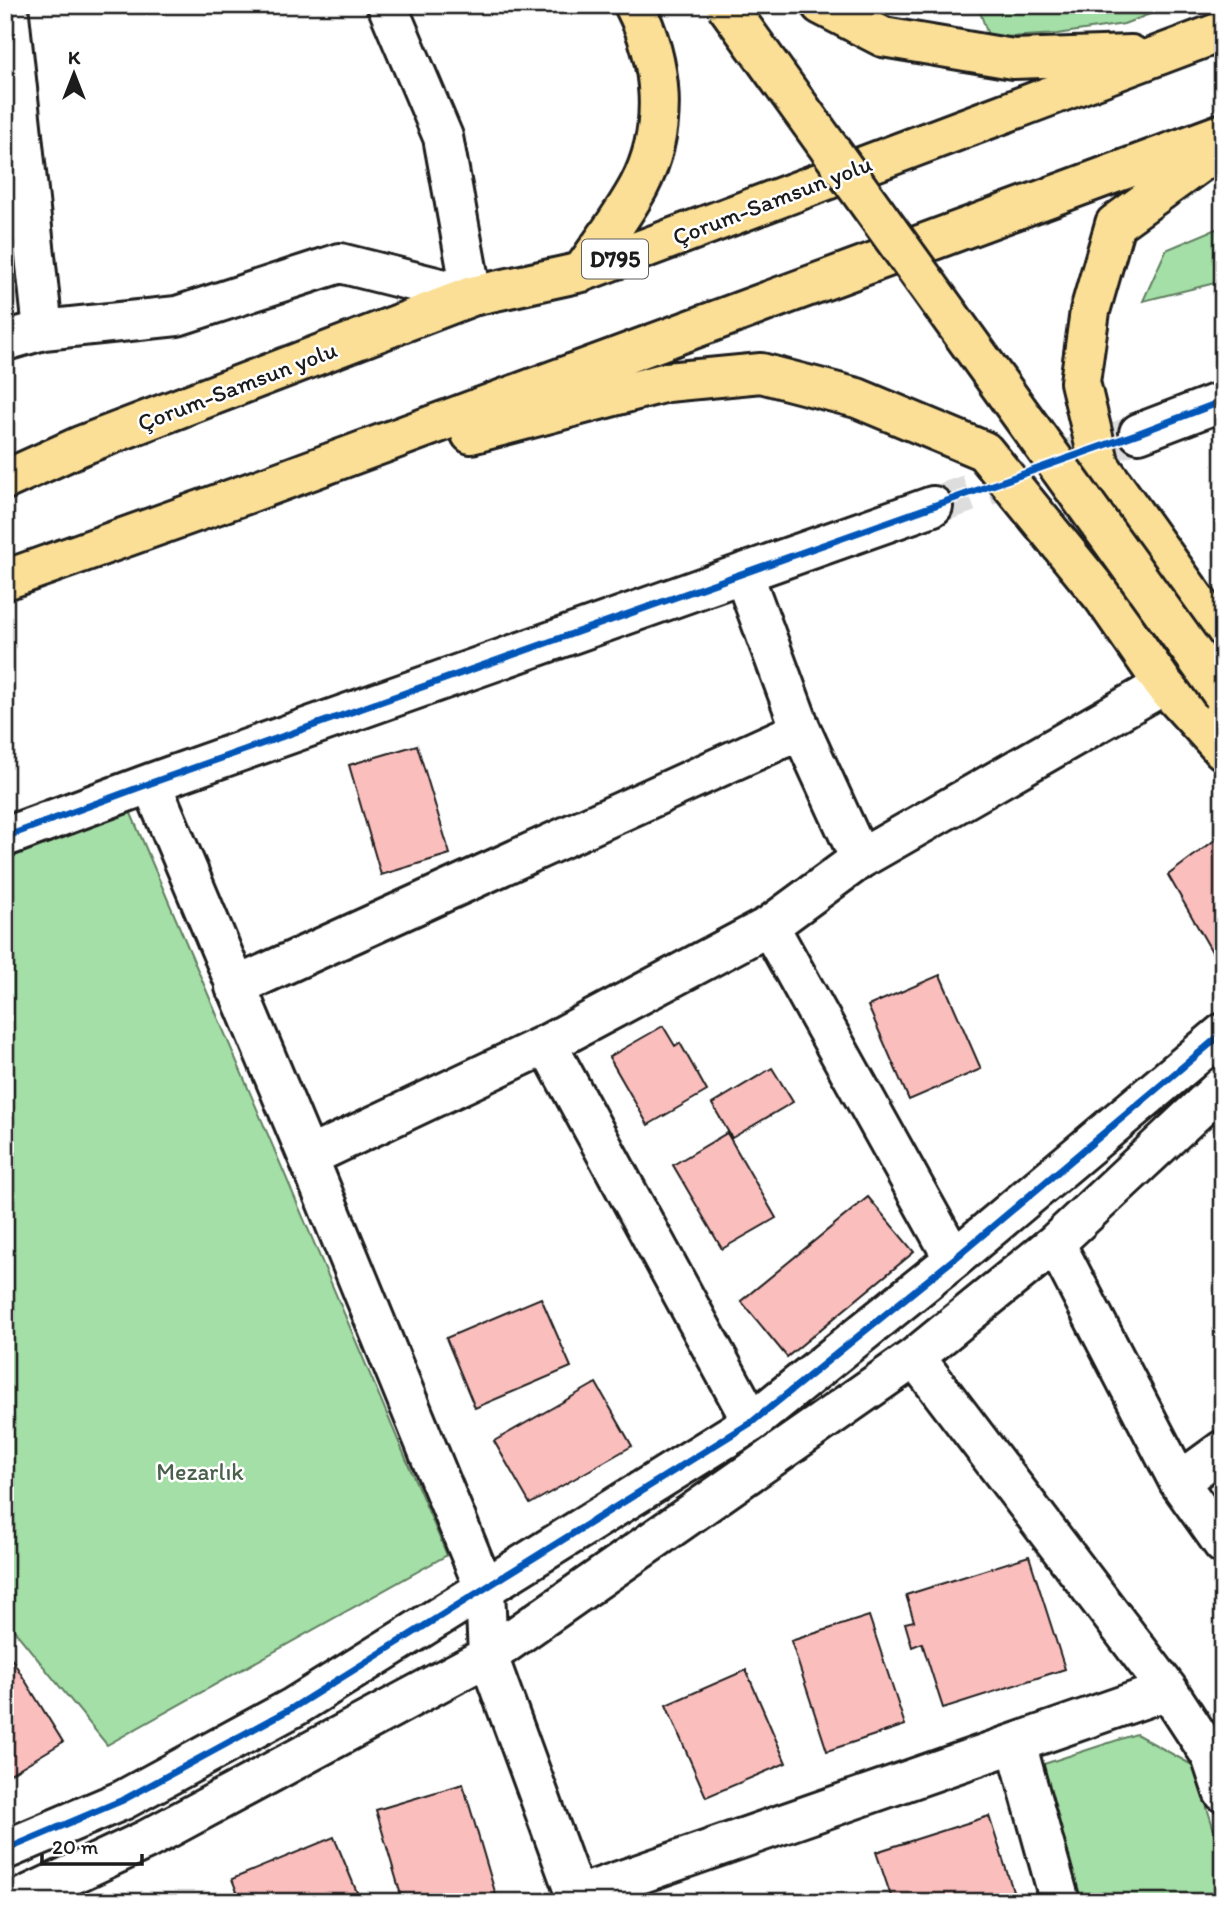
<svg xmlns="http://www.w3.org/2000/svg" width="1228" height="1907" font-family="Itim,sans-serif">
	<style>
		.green { fill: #a3dfa6; stroke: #607e61; stroke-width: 2 }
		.building { fill: #fabebd; stroke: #1c1c1c; stroke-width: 2 }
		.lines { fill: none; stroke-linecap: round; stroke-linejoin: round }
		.minor-tunnel { stroke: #ddd; stroke-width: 38; stroke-dasharray: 38 19; stroke-linecap: butt }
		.minor-casing { stroke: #1c1c1c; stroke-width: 44 }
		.highway-casing { stroke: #1c1c1c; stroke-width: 44 }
		.minor { stroke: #fff; stroke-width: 38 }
		.highway { stroke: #fbdf96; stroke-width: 38 }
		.major-bridge-casing { stroke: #1c1c1c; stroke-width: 44; stroke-linecap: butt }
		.major-bridge { stroke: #fbdf96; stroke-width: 38 }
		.cycleway-casing { stroke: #fff; stroke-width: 11 }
		.cycleway { stroke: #0057b8; stroke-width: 7 }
		.labels { text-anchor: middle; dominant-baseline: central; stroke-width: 5; stroke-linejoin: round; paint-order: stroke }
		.shield { fill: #fff; stroke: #606060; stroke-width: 2 }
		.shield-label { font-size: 23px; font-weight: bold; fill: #1c1c1c }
		.street-label { font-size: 24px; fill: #1c1c1c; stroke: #fff }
		.park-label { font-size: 24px; fill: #4b604c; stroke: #fff }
	</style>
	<rect width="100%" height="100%" fill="#fff"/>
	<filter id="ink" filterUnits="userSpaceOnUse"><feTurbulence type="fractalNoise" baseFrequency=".0143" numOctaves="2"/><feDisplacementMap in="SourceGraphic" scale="14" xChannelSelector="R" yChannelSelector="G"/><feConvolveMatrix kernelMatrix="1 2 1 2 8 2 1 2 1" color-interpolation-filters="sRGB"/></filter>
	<g filter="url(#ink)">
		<path class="green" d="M988 5H1173L1124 24 1057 34 989 38 979 9Z
			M5 85 22 280 5 287Z
			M1223 226V281L1143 301 1166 250Z
			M127 804 447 1555 107 1745 5 1619V854Z
			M1136 1734 1194 1766 1223 1859V1902H1079L1038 1766Z"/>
		<path class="building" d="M417 745 450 854 381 875 349 765Z
			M1223 834V971L1168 875Z
			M940 975 981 1069 909 1100 868 1006Z
			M663 1026 675 1046 680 1043 707 1091 648 1125 609 1057Z
			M772 1068 793 1102 732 1138 712 1104Z
			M727 1133 776 1218 722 1249 673 1165Z
			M868 1197 914 1252 787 1357 741 1301Z
			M541 1298 571 1367 475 1408 446 1338Z
			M596 1383 632 1446 530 1504 494 1441Z
			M1029 1556 1065 1669 943 1708 922 1643 912 1647 905 1623 914 1621 906 1595Z
			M869 1616 905 1725 827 1751 791 1641Z
			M5 1648 63 1742 5 1777Z
			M746 1670 786 1763 706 1797 666 1705Z
			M463 1784 498 1902H403L376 1810Z
			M989 1816 1016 1900 1010 1902H893L876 1852Z
			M334 1837 361 1902H241L232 1879Z
			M721 1893 724 1902H690Z"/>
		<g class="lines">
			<path class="minor-tunnel" d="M933 506 1139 433"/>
			<defs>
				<path id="minor" d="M8 5 43 330
					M5 341 43 330 177 316 340 263 472 296 443 137 387 5
					M1139 433 1223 401
					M743 573 801 730 860 859
					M151 783 308 1157 485 1590 488 1656 578 1902
					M5 837 151 783 933 506
					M769 926 954 1259
					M235 987 801 730
					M547 1044 752 1422
					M308 1157 547 1044 769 926 860 859 1164 685
					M1055 1243 1179 1482 1223 1544
					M915 1357 1168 1690 1211 1756 1223 1792
					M1179 1482 1223 1450
					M1016 1743 1060 1902
					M5 1850 123 1800 294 1707 752 1422 954 1259 1223 1033
					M576 1896 1168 1690
					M13 1902 146 1840 488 1656 915 1357 1055 1243 1223 1086"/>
				<path id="highway" d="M821 5 883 37 1013 59 1131 55
					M1223 149 1202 161 1115 224 1090 311 1080 382 1100 466 1223 638
					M582 272C601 244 623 216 639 186 669 128 663 62 634 5
					M471 434 667 382 761 373 857 398 984 451 1103 597 1164 685 1223 750
					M5 480 80 446 472 296 582 272 1223 31
					M5 580 249 493 1223 133"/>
			</defs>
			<use href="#minor" class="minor-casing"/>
			<use href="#highway" class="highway-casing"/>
			<use href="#minor" class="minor"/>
			<use href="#highway" class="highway"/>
			<defs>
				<path id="major-bridge" d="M726 5 1223 695"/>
			</defs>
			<use href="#major-bridge" class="major-bridge-casing"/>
			<use href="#major-bridge" class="major-bridge"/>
			<defs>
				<path id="cycleway" d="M5 837 151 783 1139 433 1223 401
					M5 1850 123 1800 294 1707 752 1422 954 1259 1223 1033"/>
			</defs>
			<use href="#cycleway" class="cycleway-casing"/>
			<use href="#cycleway" class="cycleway"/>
		</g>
	</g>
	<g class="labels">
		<rect class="shield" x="582" y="239.5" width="66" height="39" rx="5"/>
		<g class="shield-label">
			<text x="615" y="259">D795</text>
		</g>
		<g class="street-label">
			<text transform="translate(772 200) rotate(-21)">Çorum-Samsun yolu</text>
			<text transform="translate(237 386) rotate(-21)">Çorum-Samsun yolu</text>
		</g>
		<g class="park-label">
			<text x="200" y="1471">Mezarlık</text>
		</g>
	</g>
	<rect width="1228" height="1907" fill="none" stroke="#fff" stroke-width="28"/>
	<rect x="14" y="14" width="1200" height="1879" fill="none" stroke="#1c1c1c" stroke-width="2.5" filter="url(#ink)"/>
	<g transform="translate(74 74)" stroke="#ffffff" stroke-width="5" paint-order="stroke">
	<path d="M0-5L12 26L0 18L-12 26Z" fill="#1c1c1c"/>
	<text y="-10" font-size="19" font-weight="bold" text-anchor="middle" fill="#1c1c1c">K</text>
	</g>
	<path d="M42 1854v10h100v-10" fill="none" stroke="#1c1c1c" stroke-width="3.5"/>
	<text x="52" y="1854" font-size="21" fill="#1c1c1c" stroke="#ffffff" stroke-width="5" paint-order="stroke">20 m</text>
</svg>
